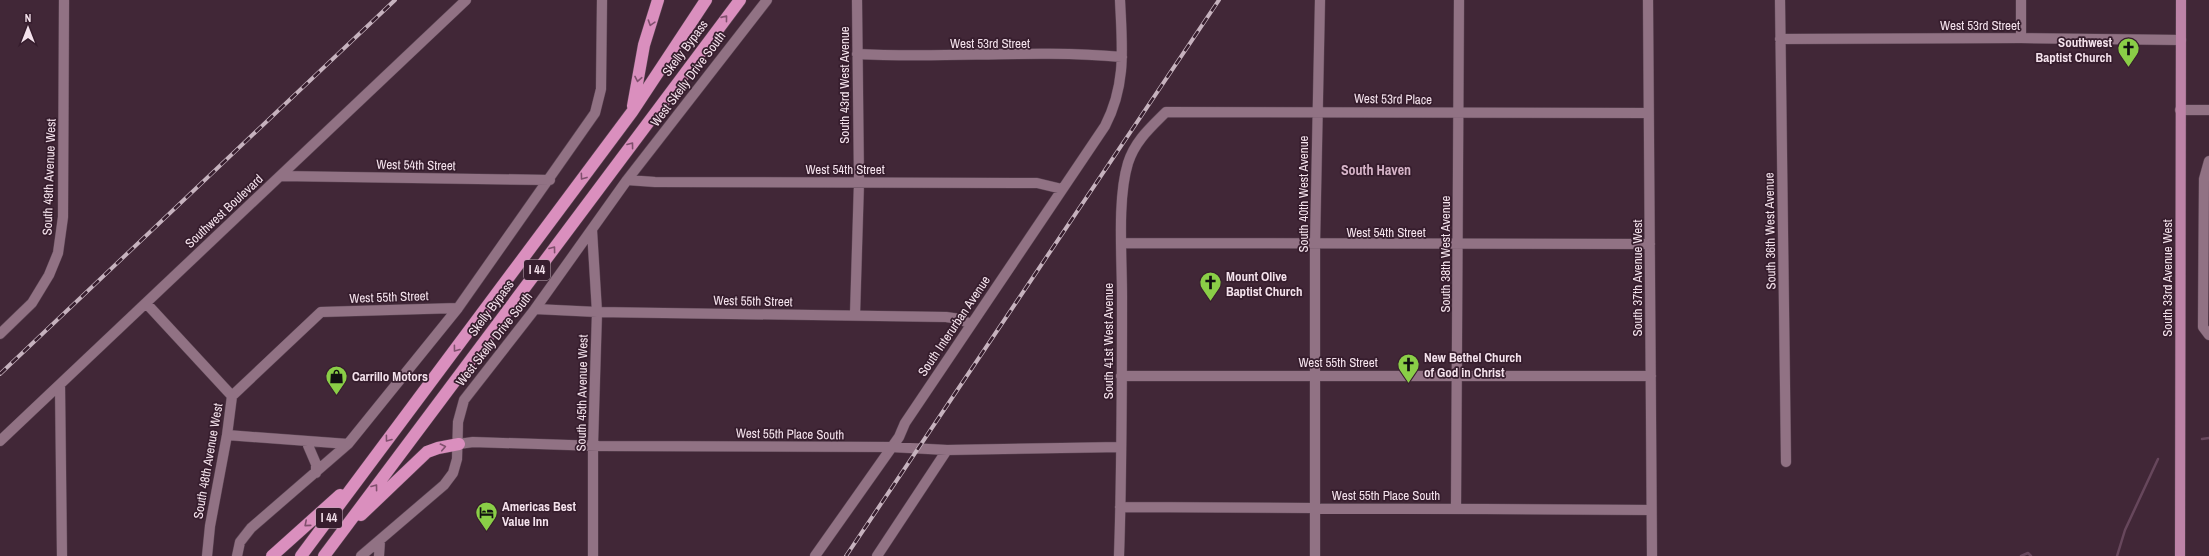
<svg xmlns="http://www.w3.org/2000/svg" width="2209" height="556" font-family="'Archivo Narrow',sans-serif">
	<style>
		.lines { fill: none; stroke-linecap: round; stroke-linejoin: round }
		.stream { stroke: #67475c; stroke-width: 2.5 }
		.minor-casing { stroke: #5c4654; stroke-width: 11 }
		.major-casing { stroke: #5c4654; stroke-width: 11 }
		.highway-casing { stroke: #5c4654; stroke-width: 13 }
		.minor { stroke: #917284; stroke-width: 10 }
		.major { stroke: #bd83a7; stroke-width: 10 }
		.highway { stroke: #da8fbe; stroke-width: 12 }
		.rail-casing { stroke: #c6b2be; stroke-width: 4 }
		.rail { stroke: #361d2d; stroke-width: 2.5; stroke-dasharray: 8; stroke-linecap: butt }
		.oneway { stroke: #80506e }
		.labels { text-anchor: middle; dominant-baseline: central; stroke-width: 3.5; stroke-linejoin: round; paint-order: stroke }
		.shield { fill: #361d2d; stroke: #bba7b3; stroke-width: 1 }
		.shield-label { font-size: 12px; font-weight: bold; fill: #f4e2ec }
		.street-label { font-size: 13px; fill: #f4e2ec; stroke: #361d2d }
		.poi-label { font-size: 13px; font-weight: bold; fill: #f4e2ec; stroke: #361d2d; text-anchor: start }
		.neighbourhood-label { font-size: 14px; font-weight: bold; fill: #d6b4c8; stroke: #361d2d }
	</style>
	<rect width="100%" height="100%" fill="#412737"/>
	<g class="lines">
		<path class="stream" d="M2202 439 2209 438
			M2021 556 2028 553 2031 556
			M2117 556 2125 530 2158 459"/>
		<defs>
			<path id="minor" d="M1648 0 1652 556
				M1780 0 1786 462
				M2021 0V38
				M1780 39 2021 38 2181 40
				M857 54C945 59 1034 49 1122 57
				M2180 110H2209
				M2209 161 2204 179 2203 327 2209 335
				M281 176 550 180
				M627 180 655 182 1037 183 1062 189
				M592 230 597 312 593 445V556
				M1122 243 1650 244
				M146 303 232 396
				M535 309 597 312 946 317 960 319 970 324
				M855 315 859 182 857 0
				M0 334 32 303 49 275 58 253 63 217 64 0
				M1121 376H1651
				M60 385 62 556
				M227 435 348 444
				M0 441 466 0
				M307 443 316 464V473
				M459 444 473 442 599 446 891 447 947 450 1121 447
				M1120 507 1651 510
				M1456 507 1459 0
				M207 556 210 526 227 435 232 396 321 312 458 308
				M237 556 240 542 251 528 348 444 458 308 595 113 601 89 602 0
				M361 556 444 485 453 473 457 459 458 422 464 400 535 309 627 180 767 0
				M379 556 380 540
				M815 556 899 437 905 423 1105 126C1127 84 1122 45 1120 0
				M877 556 947 450
				M1119 556C1122 469 1122 382 1122 296 1122 257 1117 199 1128 163 1135 141 1150 128 1166 112L1648 113
				M1315 556V244L1320 0"/>
			<path id="major" d="M2180 556 2181 0"/>
			<path id="highway" d="M633 106 644 45 658 0
				M361 515 427 452 438 448 459 444
				M272 556 340 495
				M301 556 632 112 706 0
				M324 556 740 0"/>
		</defs>
		<use href="#minor" class="minor-casing"/>
		<use href="#major" class="major-casing"/>
		<use href="#highway" class="highway-casing"/>
		<use href="#minor" class="minor"/>
		<use href="#major" class="major"/>
		<use href="#highway" class="highway"/>
		<defs>
			<path id="rail" d="M0 374 395 0
				M846 556 1219 0"/>
		</defs>
		<use href="#rail" class="rail-casing"/>
		<use href="#rail" class="rail"/>
	</g>
	<defs><path id="oneway-chevron" d="M-2-3.5L2.5 0L-2 3.5" fill="none" stroke-width="1.6" stroke-linecap="round" stroke-linejoin="round"/></defs>
	<g class="oneway">
		<use href="#oneway-chevron" transform="translate(725 18) rotate(-51)"/>
		<use href="#oneway-chevron" transform="translate(651 23) rotate(108)"/>
		<use href="#oneway-chevron" transform="translate(638 79) rotate(101)"/>
		<use href="#oneway-chevron" transform="translate(631 145) rotate(-53)"/>
		<use href="#oneway-chevron" transform="translate(583 177) rotate(126)"/>
		<use href="#oneway-chevron" transform="translate(553 249) rotate(-53)"/>
		<use href="#oneway-chevron" transform="translate(456 349) rotate(127)"/>
		<use href="#oneway-chevron" transform="translate(388 439) rotate(127)"/>
		<use href="#oneway-chevron" transform="translate(443 447) rotate(-12)"/>
		<use href="#oneway-chevron" transform="translate(375 487) rotate(-53)"/>
		<use href="#oneway-chevron" transform="translate(307 524) rotate(139)"/>
	</g>
	<defs>
		<symbol id="church-pin" viewBox="-11 -11 22 30"><path d="M0 17L-7.5 6A9.5 9.5 0 1 1 7.5 6Z" fill="#8ace47" stroke="#361d2d"/><path d="M-1.2-6h2.4v3.5h3.3v2.4h-3.3V6h-2.4V-.1h-3.3v-2.4h3.3Z" fill="#111"/></symbol>
		<symbol id="shop-pin" viewBox="-11 -11 22 30"><path d="M0 17L-7.5 6A9.5 9.5 0 1 1 7.5 6Z" fill="#8ace47" stroke="#361d2d"/><path d="M-5-2.5h2.3a2.7 3.5 0 0 1 5.4 0H5L5.5 6h-11ZM-1.5-2.5h3a1.5 2.3 0 0 0-3 0Z" fill="#111"/></symbol>
		<symbol id="hotel-pin" viewBox="-11 -11 22 30"><path d="M0 17L-7.5 6A9.5 9.5 0 1 1 7.5 6Z" fill="#8ace47" stroke="#361d2d"/><path d="M-6-4.5h1.5V1H6V5H4.5V3h-9V5H-6ZM-4 0a1.8 1.8 0 1 1 3.6 0ZM.5 0V-2.5h3Q6-2.5 6 0Z" fill="#111"/></symbol>
	</defs>
	<g fill-rule="evenodd">
		<use href="#church-pin" x="2116" y="36" width="25" height="34"/>
		<use href="#church-pin" x="1198" y="270" width="25" height="34"/>
		<use href="#church-pin" x="1396" y="352" width="25" height="34"/>
		<use href="#shop-pin" x="324" y="364" width="25" height="34"/>
		<use href="#hotel-pin" x="474" y="500" width="25" height="34"/>
	</g>
	<g class="labels">
		<g class="shield">
			<rect x="524" y="260" width="26" height="20" rx="3"/>
			<rect x="316" y="508" width="26" height="20" rx="3"/>
		</g>
		<g class="shield-label">
			<text x="537" y="270">I 44</text>
			<text x="329" y="518">I 44</text>
		</g>
		<g class="street-label">
			<text x="1980" y="25">West 53rd Street</text>
			<text x="990" y="43">West 53rd Street</text>
			<text transform="translate(685 48) rotate(-53)">Skelly Bypass</text>
			<text transform="translate(688 79) rotate(-53)">West Skelly Drive South</text>
			<text transform="translate(844 85) rotate(-90)">South 43rd West Avenue</text>
			<text transform="translate(1393 99) rotate(1)">West 53rd Place</text>
			<text transform="translate(416 165) rotate(1)">West 54th Street</text>
			<text x="845" y="169">West 54th Street</text>
			<text transform="translate(49 177) rotate(-88)">South 49th Avenue West</text>
			<text transform="translate(1303 194) rotate(-90)">South 40th West Avenue</text>
			<text transform="translate(224 211) rotate(-43)">Southwest Boulevard</text>
			<text transform="translate(1770 231) rotate(-91)">South 36th West Avenue</text>
			<text x="1386" y="232">West 54th Street</text>
			<text transform="translate(1445 254) rotate(-90)">South 38th West Avenue</text>
			<text transform="translate(1637 278) rotate(-90)">South 37th Avenue West</text>
			<text transform="translate(2167 278) rotate(-90)">South 33rd Avenue West</text>
			<text transform="translate(389 297) rotate(-2)">West 55th Street</text>
			<text transform="translate(753 301) rotate(1)">West 55th Street</text>
			<text transform="translate(491 308) rotate(-53)">Skelly Bypass</text>
			<text transform="translate(954 326) rotate(-56)">South Interurban Avenue</text>
			<text transform="translate(494 339) rotate(-52)">West Skelly Drive South</text>
			<text transform="translate(1108 341) rotate(-90)">South 41st West Avenue</text>
			<text x="1338" y="362">West 55th Street</text>
			<text transform="translate(582 393) rotate(-89)">South 45th Avenue West</text>
			<text transform="translate(790 434) rotate(1)">West 55th Place South</text>
			<text transform="translate(208 461) rotate(-80)">South 48th Avenue West</text>
			<text x="1386" y="495">West 55th Place South</text>
		</g>
		<g class="poi-label">
			<text x="2112" y="42" text-anchor="end">Southwest<tspan x="2112" dy="15">Baptist Church</tspan></text>
			<text x="1226" y="276">Mount Olive<tspan x="1226" dy="15">Baptist Church</tspan></text>
			<text x="1424" y="357">New Bethel Church<tspan x="1424" dy="15">of God in Christ</tspan></text>
			<text x="352" y="376">Carrillo Motors</text>
			<text x="502" y="506">Americas Best<tspan x="502" dy="15">Value Inn</tspan></text>
		</g>
		<g class="neighbourhood-label">
			<text x="1376" y="170">South Haven</text>
		</g>
	</g>
	<g transform="translate(28 28)" stroke="#361d2d" stroke-width="3" paint-order="stroke">
	<path d="M0-3L7 15L0 10L-7 15Z" fill="#f4e2ec"/>
	<text y="-6" font-size="11" font-weight="bold" text-anchor="middle" fill="#f4e2ec">N</text>
	</g>
</svg>
